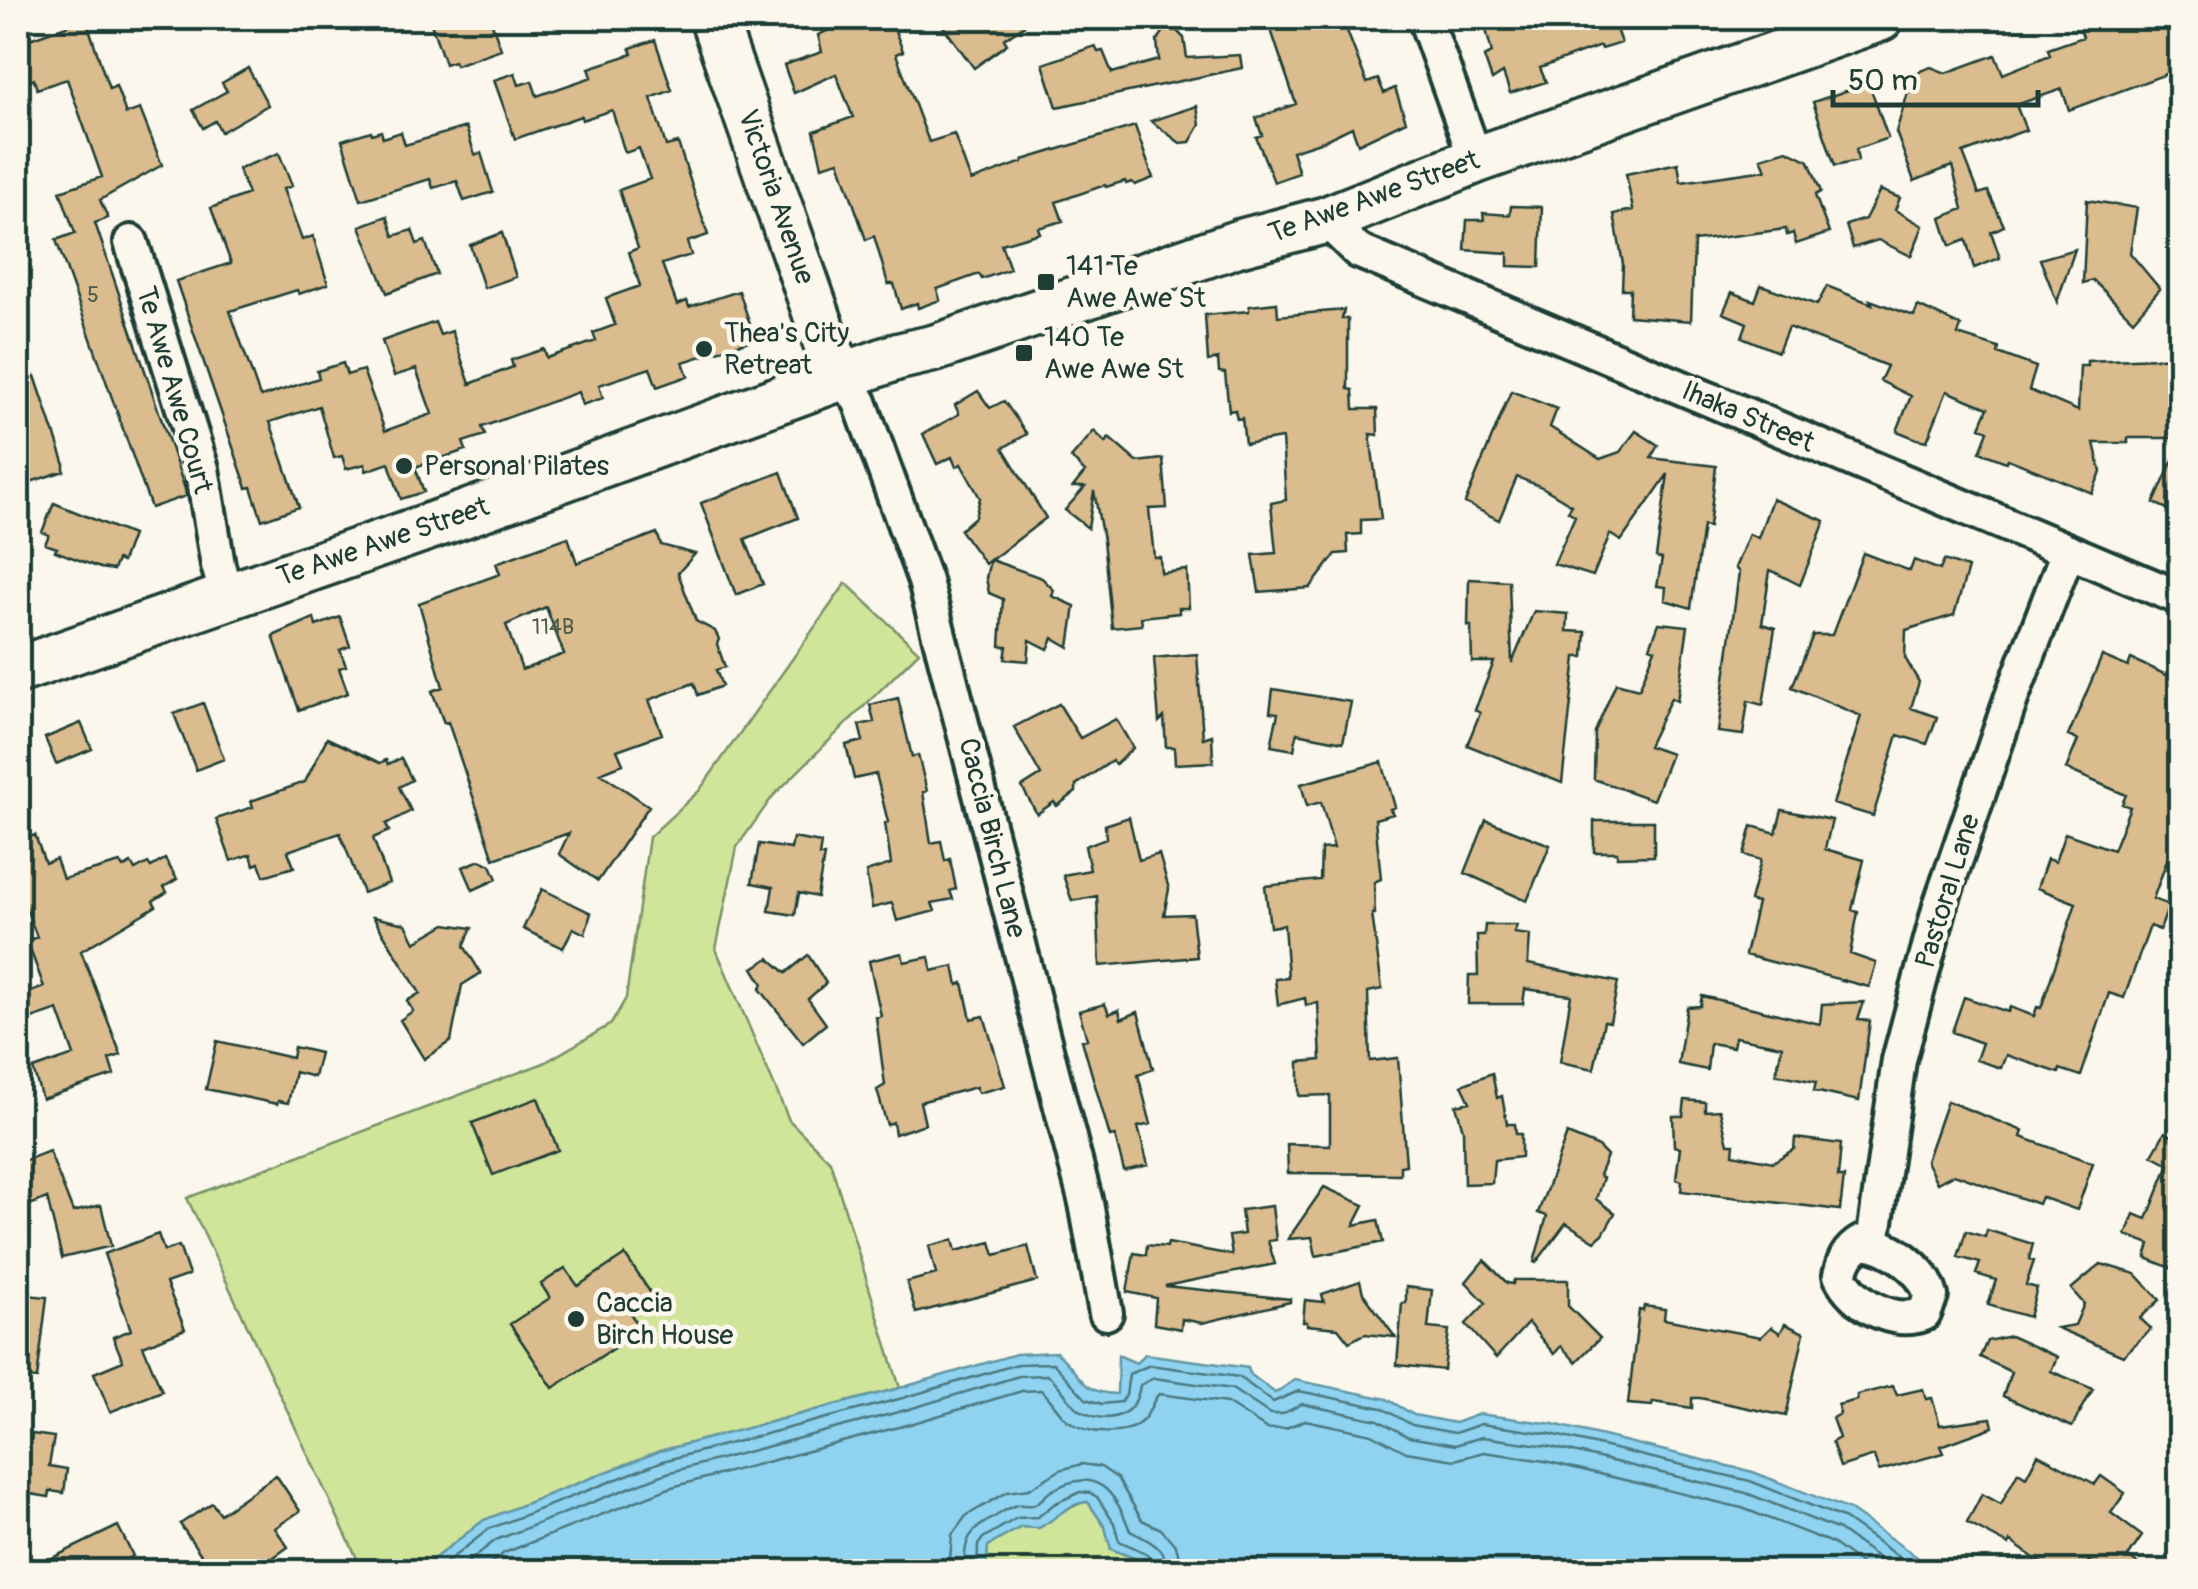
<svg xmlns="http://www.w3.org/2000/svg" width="2198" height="1589" font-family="Pangolin,sans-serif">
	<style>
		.green { fill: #d0e59a; stroke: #789167; stroke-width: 2.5 }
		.water { fill: #8fd3f1; stroke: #6297a5; stroke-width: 2.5 }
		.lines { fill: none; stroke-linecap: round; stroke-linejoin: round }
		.shore { stroke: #4c7980; stroke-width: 2.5 }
		.building { fill: #dbbc8e; stroke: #1f3d34; stroke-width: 2.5; fill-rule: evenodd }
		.street-casing { stroke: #1f3d34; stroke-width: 40 }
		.secondary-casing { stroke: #1f3d34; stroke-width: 52 }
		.street { stroke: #fbf7ec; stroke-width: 32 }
		.secondary { stroke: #fbf7ec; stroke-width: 45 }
		.poi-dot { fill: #1f3d34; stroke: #fbf7ec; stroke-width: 4 }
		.labels { text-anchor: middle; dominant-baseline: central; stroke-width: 9; stroke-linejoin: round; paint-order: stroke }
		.number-label { font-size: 22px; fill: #4e5d4a }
		.street-label { font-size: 28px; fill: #1f3d34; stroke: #fbf7ec }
		.poi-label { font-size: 28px; fill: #1f3d34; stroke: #fbf7ec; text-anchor: start }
	</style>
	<rect width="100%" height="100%" fill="#fbf7ec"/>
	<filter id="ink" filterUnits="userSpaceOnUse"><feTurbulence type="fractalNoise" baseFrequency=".01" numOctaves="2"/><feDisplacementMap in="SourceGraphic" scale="20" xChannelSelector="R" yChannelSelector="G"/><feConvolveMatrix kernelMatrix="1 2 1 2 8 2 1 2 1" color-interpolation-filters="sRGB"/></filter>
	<g filter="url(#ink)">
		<path class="green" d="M846 583 919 652 773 796 737 847 716 949 789 1120 830 1161 900 1388 660 1451 484 1520 418 1571H363L187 1198 544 1063 611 1024 626 998 649 837 699 791Z
			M1083 1502H1088L1105 1527 1111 1549 1137 1559 1150 1571 986 1572 988 1546 1021 1527 1039 1528 1059 1513Z"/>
		<path class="water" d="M1056 1352C1081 1373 1081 1394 1117 1394L1118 1355 1136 1363 1145 1354 1248 1368 1250 1374 1275 1393 1295 1380 1387 1399 1414 1415 1455 1423 1479 1414 1553 1424 1753 1472 1850 1510 1937 1571H1150L1137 1559 1111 1549 1105 1527 1088 1502C1067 1503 1057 1519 1039 1528L1021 1527 988 1546 986 1571H418L484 1520 660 1451 900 1388 1016 1354Z"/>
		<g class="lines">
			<path class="shore" d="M434 1572 489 1529 663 1461 903 1398 1018 1364 1053 1363 1086 1399 1102 1404 1121 1402 1126 1395 1129 1374 1150 1365 1239 1377 1273 1402 1299 1391 1382 1408 1412 1425 1455 1433 1481 1424 1551 1434 1750 1481 1845 1519 1920 1572
				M455 1572 496 1540 667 1473 906 1410 1019 1376 1047 1375C1061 1383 1066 1401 1080 1410 1107 1426 1136 1417 1140 1385L1154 1378 1232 1389 1270 1414H1282L1302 1404 1378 1420 1409 1437 1455 1445 1482 1437 1548 1446 1746 1493 1839 1530 1898 1572
				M479 1572 504 1553 672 1487 910 1424 1022 1391 1041 1390C1051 1398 1057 1411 1067 1420 1087 1435 1125 1438 1143 1420 1151 1412 1152 1400 1159 1394L1227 1403 1267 1429 1286 1428 1305 1420 1372 1434 1406 1452 1455 1460 1484 1452 1545 1461 1742 1508 1832 1543 1872 1572
				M949 1572 952 1535 966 1516 1007 1492 1029 1489 1060 1470 1082 1464 1101 1467 1117 1478 1142 1520 1161 1529 1176 1546 1183 1572
				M964 1572C965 1538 967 1532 996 1516 1002 1512 1009 1507 1017 1505 1022 1504 1027 1506 1032 1505 1039 1504 1045 1495 1051 1491 1095 1465 1115 1490 1130 1531 1149 1540 1167 1548 1168 1572
				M977 1572 978 1545 983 1538 1017 1518 1038 1517 1054 1504 1080 1492 1090 1493 1097 1497 1114 1523 1119 1541C1134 1548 1154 1552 1156 1572"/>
		</g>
		<path class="building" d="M429 18H490L501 49 456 65 454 61 445 64Z
			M843 18H890L903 51 896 54 929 142 954 134 971 181 1023 162V160L1135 126 1153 178 1135 185 1132 182 1126 184 1125 181 1106 187 1105 185 1056 202 1063 221 1038 228 1040 233 1001 244 1010 269 982 279 979 274 937 289 940 300 918 308 917 303 901 309 894 284H888L874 236 866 240 839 161 822 166 814 131 853 117 836 74 794 93 784 65 822 52 818 35 829 30V22Z
			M937 18H1035L1004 39 1007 44 974 68Z
			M1267 18H1342L1367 83 1378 79 1384 93 1395 88 1406 121 1358 144 1352 127 1323 141 1292 151 1299 173 1274 182 1256 137 1262 135 1256 118 1296 104Z
			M1483 18H1612L1621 43 1601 49 1600 46 1540 68 1546 82 1510 93 1503 73 1492 80 1484 57 1492 53Z
			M2110 18H2180V69L2069 110 2062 89 2016 105 2026 130 1963 153 1979 194 1988 191 2004 226 1991 232 2000 258 1974 268 1966 240 1950 246 1941 218 1963 209 1952 166 1914 181 1896 132 1910 86 1920 71 1931 67 1946 73 1995 55 2003 74 2050 55 2048 49 2083 37 2080 28Z
			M86 19 109 89 116 86 126 114 140 109 162 165 100 200 108 218 95 223 185 489 186 496 151 508 56 240 75 233 60 191 102 177 67 79 37 89 34 79 18 84V43Z
			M1176 30 1184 38 1187 58 1240 55 1242 68 1057 107 1043 64 1095 46 1098 52 1103 51 1112 73 1159 60 1157 41 1164 31Z
			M655 40 672 90 651 98 666 146 678 143 708 235 687 242 691 255 662 264 677 305 687 301 689 307 739 291 752 330 745 332 749 341 683 362 688 376 657 387 650 368 599 385 603 398 582 405 578 392 482 427 485 435 463 442 466 450 415 467 424 492 401 499 389 463 366 471 365 464 346 469 342 456 334 458 319 406 270 422 299 507 262 520 251 487 247 488 176 281 231 263 211 208 248 194 238 169 279 153 292 186 283 189 302 240 313 236 328 284 299 294 297 290 230 311 259 394 261 397 319 378 317 371 343 363 347 375 363 370 385 431 432 414 416 369 394 376 382 341 435 322 440 335 452 331 470 384 513 367 511 360 544 349 547 358 596 341 593 333 615 325 606 298 640 286 629 252 638 248 619 190 650 179 639 148 625 153 612 110 582 120 581 116 515 139 494 80 515 73 519 85 532 81 537 96 592 77 589 68 632 54 630 48Z
			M248 68 268 105 221 132 215 121 203 128 193 110 227 91 222 83Z
			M1869 83 1888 138 1856 149 1858 161 1835 166 1813 102Z
			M1197 106 1200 125 1190 142 1180 143 1151 121Z
			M466 127 475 155 481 153 493 192 464 201 457 181 433 188 430 179 361 200 342 140 371 131 372 134 381 131 383 138 401 132 405 145Z
			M1787 150 1809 161 1821 192 1815 195 1829 233 1796 244 1793 233 1787 235 1786 229 1694 241 1691 321 1629 316 1630 289H1622L1623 264 1614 214 1633 210 1626 174 1678 163 1681 182 1766 170 1761 158Z
			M1880 190 1900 198 1895 210 1923 226 1911 256 1878 240 1853 248 1846 225 1865 219Z
			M2087 200 2137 208 2130 253 2160 289 2133 320 2093 280 2083 283Z
			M1511 206 1542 207 1540 267 1508 266V253L1465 250 1467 220H1484L1483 213 1510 215Z
			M387 216 394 236 412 230 417 244 425 241 437 274 387 293 360 226Z
			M502 233 516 277 484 288 470 245Z
			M2075 249 2057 302 2040 259Z
			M1761 285 1817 305 1827 286 1872 304 1870 300 1914 316 1918 306 1961 326 1958 335 1999 348 1998 353 2036 367 2029 390 2078 411 2080 366H2087V361L2180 357V438H2128V443H2094L2101 472 2092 493 2008 459 2006 462 1980 452 1988 431 1980 427 1988 408 1947 391 1927 441 1917 439 1897 431 1911 396 1880 381 1887 366 1788 327 1778 352 1742 337 1747 323 1723 313 1732 292 1755 301Z
			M1277 303 1278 316 1344 310 1342 319H1348V389L1353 390 1354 409H1377L1378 435 1370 434 1381 519 1361 520V534L1347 535 1348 553 1336 554 1310 588 1259 592 1253 555 1276 553 1271 503 1286 500 1282 438 1245 444 1242 418 1237 419 1235 410 1229 411 1225 373 1219 372 1218 359 1208 361 1205 315 1249 311V306Z
			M35 376 64 462V471L18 486V382Z
			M978 391 990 408 1004 401 1027 434 1003 448 1046 518 991 560 1042 578 1054 590 1052 596 1075 606 1069 647 1053 638 1048 649 1030 640 1028 661 1005 659 1007 646H1000L1003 599 989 593 986 578 990 560 985 564 960 530 975 517 980 498 961 464 956 467 952 457 937 464 923 434 959 414 955 405Z
			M1511 391 1557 409 1550 427 1600 459 1620 452 1636 431 1658 445 1651 458 1716 466 1709 527 1703 526 1691 608 1665 600 1666 587 1657 586 1662 559 1656 557 1668 474 1621 541 1610 534 1593 576 1554 564 1575 516 1568 511 1572 505 1542 487 1517 477 1499 520 1465 503Z
			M1094 431 1106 443 1109 438 1137 462 1163 459 1167 508 1149 509 1154 557H1160L1161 573 1187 570 1189 608H1179V613L1141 617 1142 625 1112 628 1103 540 1094 491 1088 528 1065 510 1085 487H1073L1085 472 1071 458Z
			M2180 444V515L2154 503Z
			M781 472 798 518 745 539 763 584 736 595 701 503Z
			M1772 499 1825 521 1800 585 1770 570 1762 624 1775 628 1763 705 1748 701 1743 735 1718 732 1739 572 1735 568 1749 534 1758 538Z
			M54 503 132 535 122 562 117 560 113 570 100 568 55 551 57 548 45 544 49 535 42 532Z
			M657 533 661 545 695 554 678 573 696 621 715 631 719 639 717 644 725 667 716 670 722 686 698 695 694 683 649 700 662 734 617 750 623 764 600 773 649 806 598 881 559 854 569 833 494 859 448 722 444 723 432 691 443 687 419 603 500 574 496 563 568 537 577 563ZM546 607 564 654 522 670 506 625Z
			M1863 553 1910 571 1914 560 1940 570 1944 560 1968 568 1954 615 1906 630 1905 658 1919 682 1911 708 1937 717 1927 744 1898 735 1873 816 1833 804 1861 716 1792 687 1813 635H1832Z
			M1469 579 1509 581 1512 663 1534 611 1568 614 1567 631 1586 632 1584 657H1576L1562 783 1467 745 1480 713 1475 710 1494 662H1472L1471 626H1468Z
			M340 617 350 646 340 650 346 666 339 668 348 693 299 710 273 636 314 618 316 626Z
			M1659 623 1688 626 1677 701 1671 698 1648 746 1671 754 1653 800 1594 779 1595 732 1616 683 1639 689 1655 649 1650 647Z
			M1197 654 1203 738 1212 735 1213 762 1175 764 1174 747H1166L1164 717 1159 722 1154 658Z
			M2102 656 2128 667 2131 659 2180 681V799L2173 818 2180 822V856L2170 852 2153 899 2169 905 2160 930 2150 926 2124 998 2109 993 2081 1076 2060 1069 2059 1073 2006 1055 2001 1068 1976 1060 1982 1043 1952 1032 1964 997 2008 1012 2010 1007 2034 1016 2037 1007 2041 1008 2076 903 2037 888 2047 859 2055 862 2065 833 2113 850 2130 807 2122 804 2126 795 2066 769 2078 740 2068 736Z
			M1273 689 1351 702 1343 742 1297 733 1294 750 1271 746 1278 713 1270 712Z
			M898 698 912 757 918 755 927 791 923 792 931 843 941 841 945 861 950 859 956 889 950 891 953 899 932 903 935 911 897 921 892 903 872 908 866 872 891 864 885 823 888 822 876 774 854 779 846 745 863 741 859 725 874 722 870 705Z
			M203 703 224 759 196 770 174 714Z
			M1059 704 1080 738 1116 719 1133 748 1115 765 1112 761 1076 785V792L1057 806 1054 802 1037 814 1022 787 1041 775 1014 727Z
			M81 723 92 749 56 764 45 738Z
			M327 738 380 763 386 760 388 764 401 758 412 780 399 787 411 811 386 824 389 831 373 838 389 883 363 893 340 833 288 851 294 867 264 876 259 863 254 865 251 854 231 861 216 819 253 807 251 801 305 782Z
			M1382 762 1395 807 1390 809 1393 814 1375 819 1381 879 1374 882 1375 914H1372L1382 989 1368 992 1370 1061 1398 1058 1406 1165 1400 1166V1174L1288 1173 1287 1144 1330 1145V1095L1299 1096V1062L1321 1060 1318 1003 1306 1005 1305 998 1278 1005 1275 979 1288 978 1284 925 1270 927 1265 886 1320 880 1321 849 1334 848 1321 802 1307 806 1301 784Z
			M1782 810 1832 820 1825 849 1864 860 1852 910 1858 912 1850 954 1876 963 1869 987 1745 955 1757 903 1750 901 1761 860 1744 855 1752 826 1776 833Z
			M1129 817 1139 860 1159 854 1169 889 1164 915 1192 914 1197 957 1100 966 1097 896 1072 901 1063 875 1090 870 1085 846 1106 838 1105 825Z
			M1486 820 1550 845 1527 901 1465 873Z
			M1594 821H1654V856L1617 857V852H1594Z
			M35 835 45 863 56 859 63 879 120 863 123 868 131 863 135 870 148 863 151 867 165 859 177 879 164 887 167 892 153 901 156 906 81 951 121 1055 109 1059 114 1075 42 1099 33 1069 74 1055 58 1010 32 1019 23 995 44 987 27 941 37 937 18 887V841Z
			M793 838 821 843 819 856H824L817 897 799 893 795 915 769 911 773 887 752 883 759 844 791 849Z
			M480 860 491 865 497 879 473 890 463 867Z
			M542 889 591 913 585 934 573 928 563 948 523 929Z
			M373 917 406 924 415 942 446 924 472 928 464 946 481 973 462 985 451 1041 424 1059 400 1020 413 1011 407 1001 420 993Z
			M1485 925H1517L1514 933 1530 935 1528 964 1618 982 1610 1022 1604 1021 1594 1069 1560 1062 1571 995 1525 989 1523 1004H1468L1469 975H1478L1477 935H1484Z
			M902 953 904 962 929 957 932 971 954 966 958 985 963 983 971 1019 984 1016 1005 1086 978 1093 976 1087 920 1102 925 1124 895 1134 893 1122 887 1125 877 1090 885 1085 876 1017 881 1016 869 961Z
			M808 955 826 983 808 999 826 1024 803 1043 760 989 763 984 753 968 769 958 786 973Z
			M1702 996 1820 1024 1822 1004 1864 1002 1858 1020 1870 1021 1859 1101 1814 1091 1816 1082 1776 1074 1782 1046 1735 1037 1733 1047 1710 1043 1707 1070 1678 1064 1687 1007 1700 1006Z
			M1105 1004 1109 1014 1119 1010 1121 1019 1138 1012 1153 1069 1138 1075 1151 1124 1138 1127 1148 1165 1124 1171 1115 1136 1110 1137 1082 1040 1087 1039 1079 1011Z
			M217 1041 292 1058 294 1047 320 1053 314 1077 295 1072 288 1103 278 1101 277 1104 206 1089Z
			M1492 1073 1497 1098 1502 1096 1507 1124H1515L1516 1134H1521V1157L1494 1160 1492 1183 1464 1184 1463 1130 1456 1105 1470 1102 1462 1085Z
			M538 1098 558 1150 493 1175 472 1123Z
			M1685 1100 1705 1102V1111L1720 1110 1728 1144H1734L1733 1154 1773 1162 1794 1149 1795 1138 1841 1144 1838 1177H1844L1840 1210 1681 1191 1682 1181 1676 1179 1680 1148 1674 1146 1673 1116H1683Z
			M1947 1101 2023 1131 2021 1137 2093 1163 2077 1210 2041 1197 2038 1204 1954 1174 1937 1183 1926 1161Z
			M2165 1132 2178 1140 2180 1138V1272L2146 1258 2150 1244 2126 1235 2134 1214 2147 1219 2169 1164 2152 1155Z
			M1567 1134 1597 1146 1607 1156 1599 1175 1603 1178 1596 1199 1615 1213 1603 1234 1595 1241 1566 1223 1536 1263 1534 1262 1547 1216 1538 1213Z
			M49 1151 73 1212 101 1205 111 1246 62 1258 47 1198 18 1210V1163Z
			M1324 1187 1364 1205 1354 1225 1378 1220 1383 1242 1316 1256 1312 1237 1288 1239Z
			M1272 1206 1276 1240 1268 1241 1275 1264 1165 1286 1290 1299V1302L1202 1323 1182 1319 1181 1329 1154 1324 1156 1298 1127 1292 1134 1253 1146 1255 1147 1245 1167 1247 1168 1243 1232 1255 1229 1236 1244 1234 1241 1210Z
			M1987 1230 2033 1244 2029 1259 2034 1261 2026 1285 2037 1288 2029 1317 1988 1305 1996 1280 1976 1274 1980 1263 1958 1257 1966 1231 1985 1237Z
			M158 1234 164 1251 179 1246 189 1275 166 1283 185 1329 143 1346 162 1391 110 1412 94 1373 123 1361 113 1337 131 1330 104 1254Z
			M953 1240 956 1251 991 1242 995 1255 1028 1246 1037 1281 916 1313 907 1282 936 1274 929 1246Z
			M625 1255 654 1298 630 1313 641 1330 553 1388 510 1324 550 1298 541 1284 565 1268 578 1286Z
			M1484 1260 1507 1283 1513 1284 1514 1280H1568V1306L1600 1338 1576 1362 1561 1346 1554 1354 1528 1323 1496 1358 1466 1324 1486 1303 1466 1282Z
			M2101 1264 2136 1274 2160 1300 2140 1318 2151 1329 2123 1356 2057 1328 2075 1325 2084 1304 2071 1289Z
			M1360 1281 1363 1293 1395 1337 1365 1334 1349 1342 1338 1328 1307 1325V1322H1303L1305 1300 1324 1302 1322 1294Z
			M1406 1287 1432 1290 1428 1328 1449 1330 1444 1370 1397 1365 1402 1303H1406Z
			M18 1294 47 1297 37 1379 18 1377Z
			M1644 1306 1665 1309 1664 1319 1761 1337 1771 1327 1780 1333 1785 1324 1804 1333 1786 1416 1700 1398H1692V1408L1653 1402 1652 1406 1628 1404 1639 1310 1643 1311Z
			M2010 1336 2057 1357 2051 1371 2093 1389 2072 1427 2003 1396 2011 1372 1980 1357 1987 1341Z
			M1893 1386 1897 1395 1923 1389 1926 1399 1932 1398 1940 1425 1991 1418 1993 1427 1941 1446 1944 1453 1879 1471 1874 1456 1840 1467 1832 1442 1839 1438 1832 1418 1840 1414 1838 1405 1857 1400V1395Z
			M32 1434 54 1437 49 1466 67 1469 64 1493 50 1491 49 1497 18 1492V1465L27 1467Z
			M2038 1454 2095 1484 2101 1476 2125 1493 2111 1513 2142 1536 2128 1557 2149 1572H2104L2089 1561 2081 1572H2054L2010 1541 2009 1545 1967 1523 1982 1494 2001 1504 2018 1472 2026 1477Z
			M276 1475 300 1511 275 1528 288 1547 253 1572H187L204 1559 180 1524 212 1503 220 1514Z
			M118 1526 133 1556 125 1560 130 1572H23Z"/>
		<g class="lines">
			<defs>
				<path id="street" d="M1425 18 1476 160
					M1326 220 1358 251 2180 598
					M131 242 202 469 218 565 227 597
					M843 375 860 402 925 581 1086 1203 1106 1313
					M1862 1242C1890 1244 1924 1269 1931 1296L1924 1314C1894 1326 1853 1304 1840 1275 1844 1260 1848 1250 1862 1242Z
					M1873 1243 1899 1060 1940 906 2011 699 2068 551"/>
				<path id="secondary" d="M713 18 829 350 843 375
					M18 670 462 515 896 357 935 348 1239 243 1326 220 1476 160 1880 18"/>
			</defs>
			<use href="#street" class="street-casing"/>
			<use href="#secondary" class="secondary-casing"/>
			<use href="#street" class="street"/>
			<use href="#secondary" class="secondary"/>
		</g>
	</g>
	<g class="poi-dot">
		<rect x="1036" y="272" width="20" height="20" rx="5"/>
		<circle cx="704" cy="349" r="10"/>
		<rect x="1014" y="343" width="20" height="20" rx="5"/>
		<circle cx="404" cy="466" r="10"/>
		<circle cx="576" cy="1319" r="10"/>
	</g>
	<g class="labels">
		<g class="number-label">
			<text x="93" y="295">5</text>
			<text x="553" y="627">114B</text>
		</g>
		<g class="street-label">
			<text transform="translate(776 197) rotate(71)">Victoria Avenue</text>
			<text transform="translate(1374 197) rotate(-20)">Te Awe Awe Street</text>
			<text transform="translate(174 390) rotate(74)">Te Awe Awe Court</text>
			<text transform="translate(1748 417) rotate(23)">Ihaka Street</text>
			<text transform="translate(383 542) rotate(-19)">Te Awe Awe Street</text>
			<text transform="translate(992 838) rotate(76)">Caccia Birch Lane</text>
			<text transform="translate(1948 891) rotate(-73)">Pastoral Lane</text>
		</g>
		<g class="poi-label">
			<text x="1066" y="266">141 Te<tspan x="1066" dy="32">Awe Awe St</tspan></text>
			<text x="724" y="333">Thea's City<tspan x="724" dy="32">Retreat</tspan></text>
			<text x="1044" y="337">140 Te<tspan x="1044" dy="32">Awe Awe St</tspan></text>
			<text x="424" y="466">Personal Pilates</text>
			<text x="596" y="1303">Caccia<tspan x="596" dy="32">Birch House</tspan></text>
		</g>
	</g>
	<rect width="2198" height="1589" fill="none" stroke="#fbf7ec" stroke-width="60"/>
	<rect x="30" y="30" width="2138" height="1529" fill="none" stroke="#1f3d34" stroke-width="4" filter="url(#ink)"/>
	<path d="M1833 90v15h205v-15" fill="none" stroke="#1f3d34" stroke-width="5"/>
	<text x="1848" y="90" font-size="30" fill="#1f3d34" stroke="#fbf7ec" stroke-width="8" paint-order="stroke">50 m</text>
</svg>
